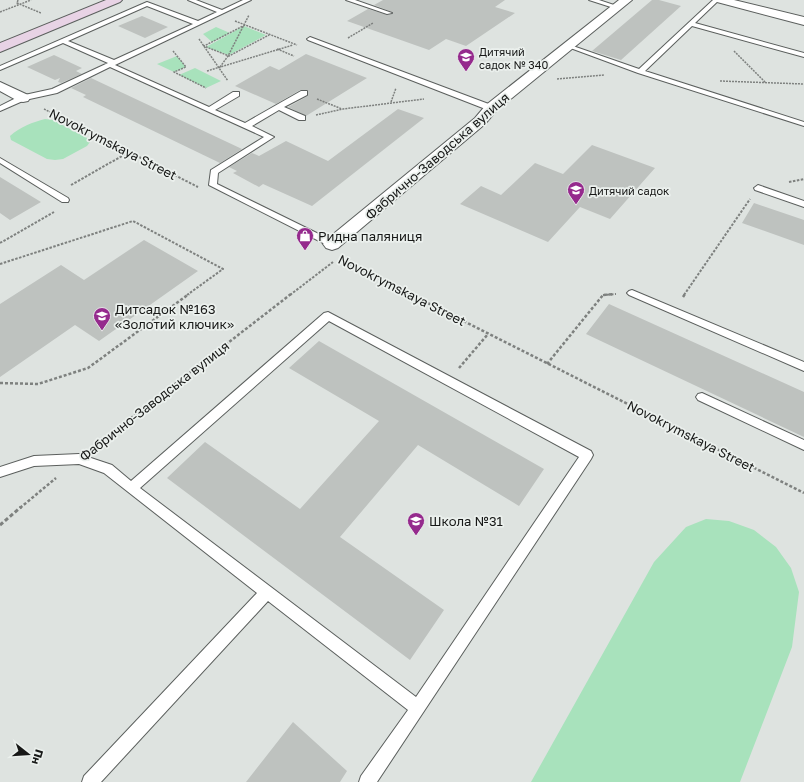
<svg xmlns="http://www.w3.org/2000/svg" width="804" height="782" font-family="'Golos Text',sans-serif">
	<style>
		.green { fill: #a8e2bc }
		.building { fill: #bec2bf }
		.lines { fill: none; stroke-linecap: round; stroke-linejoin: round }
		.lane-casing { stroke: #5b5f5d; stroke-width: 2 }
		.street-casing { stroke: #5b5f5d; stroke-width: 2 }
		.secondary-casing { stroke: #5b5f5d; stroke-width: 2 }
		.path-far3 { stroke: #7e817f; stroke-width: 1.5; stroke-dasharray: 2 1; stroke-linecap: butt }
		.path-far2 { stroke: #7e817f; stroke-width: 2; stroke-dasharray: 2.5 1.5; stroke-linecap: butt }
		.path-far1 { stroke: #7e817f; stroke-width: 2.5; stroke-dasharray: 3 2; stroke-linecap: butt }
		.path { stroke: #7e817f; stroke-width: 3; stroke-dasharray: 4 2.5; stroke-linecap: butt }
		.lane { fill: #fff; fill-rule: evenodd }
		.street { fill: #fff; fill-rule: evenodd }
		.secondary { fill: #e8d3e5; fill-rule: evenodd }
		.labels { text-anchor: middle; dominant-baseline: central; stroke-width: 3.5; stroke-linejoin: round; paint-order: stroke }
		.far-poi-label { font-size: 11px; fill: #171817; stroke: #ebf0ed; text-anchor: start }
		.street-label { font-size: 13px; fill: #171817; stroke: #ebf0ed }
		.poi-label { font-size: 13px; fill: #171817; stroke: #ebf0ed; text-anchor: start }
	</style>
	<rect width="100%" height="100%" fill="#dee3e0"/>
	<path class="green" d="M244 26 266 35 229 55 206 47Z
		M216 27 230 33 212 42 203 34Z
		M177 56 186 67 174 72 157 64Z
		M195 68 221 81 206 88 179 75Z
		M45 119 53 120 87 138 90 142 87 146 63 159 55 160 47 159 11 140 10 136C20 127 33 122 45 119Z
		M706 519 729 521 754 530 776 547 791 568 799 592 792 647 740 782H531L654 562 686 527Z"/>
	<path class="building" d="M383 0H505L495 7 515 13 466 46 446 39 429 50 347 21 368 9 387 15 392 14V12L374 5Z
		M652 0H659L681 6 621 60 592 51Z
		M142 16 168 27 145 38 118 26Z
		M306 54 367 78 306 116 288 107 308 96V90H300L276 104 235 86 270 66 279 70Z
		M54 55 82 68 76 71 82 74 61 83 58 82 60 78 55 80 27 67Z
		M91 78 242 149 220 163 83 97 86 95 71 88Z
		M398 109 424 118 312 206 263 184 259 187 233 173 237 171 229 167 252 153 259 156 286 141 328 161Z
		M592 145 655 168 610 219 580 207 548 242 460 204 481 186 501 195 535 163 563 174Z
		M0 177 41 202 10 220 0 213Z
		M754 203 804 220V245L742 223Z
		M144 240 198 271 99 341 75 325 0 377V304L61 265 84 280Z
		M609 304 804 392V437L586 334Z
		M319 341 544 469 519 506 418 445 340 537 444 610 410 660 167 478 205 442 300 509 379 421 289 368Z
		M293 722 347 771 340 782H246Z"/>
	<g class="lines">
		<defs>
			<path id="lane" d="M188 0H196L222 10 243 0H251L115 65 209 107 233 92H239V96L215 110 245 123 301 91H307V95L284 107 305 116V120H299L279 110 252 126 274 137 218 173 217 184 335 242 337 244 335 246H329L209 185 211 170 264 137 110 67 57 93 25 100 0 111V106L20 96 52 89 108 63 63 43 0 70V66L147 2 198 21 217 12ZM147 6 193 24 114 60 68 41Z
				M346 0H355L392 13 387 14Z
				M589 0H599L620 7 617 9Z
				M713 0H719L695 23 804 53V57L692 26 645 71 804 122V126L638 73 565 46 570 45 639 69Z
				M310 37 494 106 495 108 494 110H488L308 40 307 39Z
				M0 158 68 198 69 200 68 202H62L0 163Z
				M758 185 804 201V207L755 190 754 188Z
				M632 290 804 362V371L629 295 627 293 629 291Z
				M328 312 591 451 593 455 591 459 377 782H359L361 776 408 710 268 601 101 782H82L84 776 257 593 104 473 79 464 34 466 0 477V467L34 456 79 454 112 465 131 481 324 313ZM329 321 579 457 416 697 140 488Z
				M702 393 804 440V450L698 400 696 397 698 394Z"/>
			<path id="street" d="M619 0H632L496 111 485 124 338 248 332 250 326 248 323 244 326 240 475 118 486 105Z
				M715 0H734L804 17V25L717 2Z
				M0 82 28 95 30 98 28 101 23 102 18 101 0 91Z"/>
			<path id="secondary" d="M106 0H122L120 2 0 52V43Z"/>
		</defs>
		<use href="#lane" class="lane-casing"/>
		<use href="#street" class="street-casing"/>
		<use href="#secondary" class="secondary-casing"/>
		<path class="path-far3" d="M18 0 17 3 41 13
			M0 12 31 0
			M235 21 297 45
			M245 25 204 46 229 56 269 35
			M348 38 373 23
			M199 39 228 81
			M277 49 294 56
			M173 51 186 67 174 72 206 88
			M734 51 766 83
			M220 67 228 56 249 15
			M207 71 293 45
			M557 79 604 75
			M720 81 804 84
			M317 99 342 109
			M391 102 396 88
			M44 109 84 129
			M316 115 343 109 424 99"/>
		<path class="path-far2" d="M82 128 198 187
			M789 182 804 179
			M71 185 129 152
			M0 243 54 212
			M342 260 412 295
			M0 264 133 221 223 269 187 295
			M290 295 333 262
			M603 295 616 294
			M684 295 750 199"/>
		<path class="path-far1" d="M410 294 804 493
			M683 297 685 294
			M547 364 603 295 614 294
			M459 368 488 334
			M0 383 38 384 88 368 189 294
			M95 446 291 294
			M20 508 56 478"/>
		<path class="path" d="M0 525 21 507"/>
		<use href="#lane" class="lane"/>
		<use href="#street" class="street"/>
		<use href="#secondary" class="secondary"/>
	</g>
	<defs>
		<symbol id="school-pin" viewBox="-11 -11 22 30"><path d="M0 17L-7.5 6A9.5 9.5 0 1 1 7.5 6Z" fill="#952a8d" stroke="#ebf0ed"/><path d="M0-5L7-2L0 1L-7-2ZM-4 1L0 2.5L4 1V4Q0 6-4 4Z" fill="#fff"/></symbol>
		<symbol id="shop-pin" viewBox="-11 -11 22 30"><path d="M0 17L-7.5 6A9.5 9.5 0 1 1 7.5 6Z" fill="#952a8d" stroke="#ebf0ed"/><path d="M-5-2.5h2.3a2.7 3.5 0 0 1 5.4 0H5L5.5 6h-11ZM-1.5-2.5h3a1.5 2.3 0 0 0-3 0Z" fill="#fff"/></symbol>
	</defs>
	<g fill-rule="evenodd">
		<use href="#school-pin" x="456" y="47" width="20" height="27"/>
		<use href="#school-pin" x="566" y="180" width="20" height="27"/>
		<use href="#shop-pin" x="295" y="226" width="20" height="27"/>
		<use href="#school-pin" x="92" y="306" width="20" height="27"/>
		<use href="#school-pin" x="406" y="511" width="20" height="27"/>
	</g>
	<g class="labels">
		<g class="far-poi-label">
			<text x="479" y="51">Дитячий<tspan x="479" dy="13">садок № 340</tspan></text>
			<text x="589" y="190">Дитячий садок</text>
		</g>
		<g class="street-label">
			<text transform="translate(113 144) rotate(27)">Novokrymskaya Street</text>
			<text transform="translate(437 156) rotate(-41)">Фабрично-Заводська вулиця</text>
			<text transform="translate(402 290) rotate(27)">Novokrymskaya Street</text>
			<text transform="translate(154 401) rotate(-38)">Фабрично-Заводська вулиця</text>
			<text transform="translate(691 436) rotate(27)">Novokrymskaya Street</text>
		</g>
		<g class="poi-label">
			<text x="318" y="236">Ридна паляниця</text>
			<text x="115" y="309">Дитсадок №163<tspan x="115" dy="15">«Золотий ключик»</tspan></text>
			<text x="429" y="521">Школа №31</text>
		</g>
	</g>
	<g transform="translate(28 754) rotate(107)" stroke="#ebf0ed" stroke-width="3" paint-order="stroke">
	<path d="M0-3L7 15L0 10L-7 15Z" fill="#171817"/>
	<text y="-6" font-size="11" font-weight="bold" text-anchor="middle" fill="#171817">Пн</text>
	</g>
</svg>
